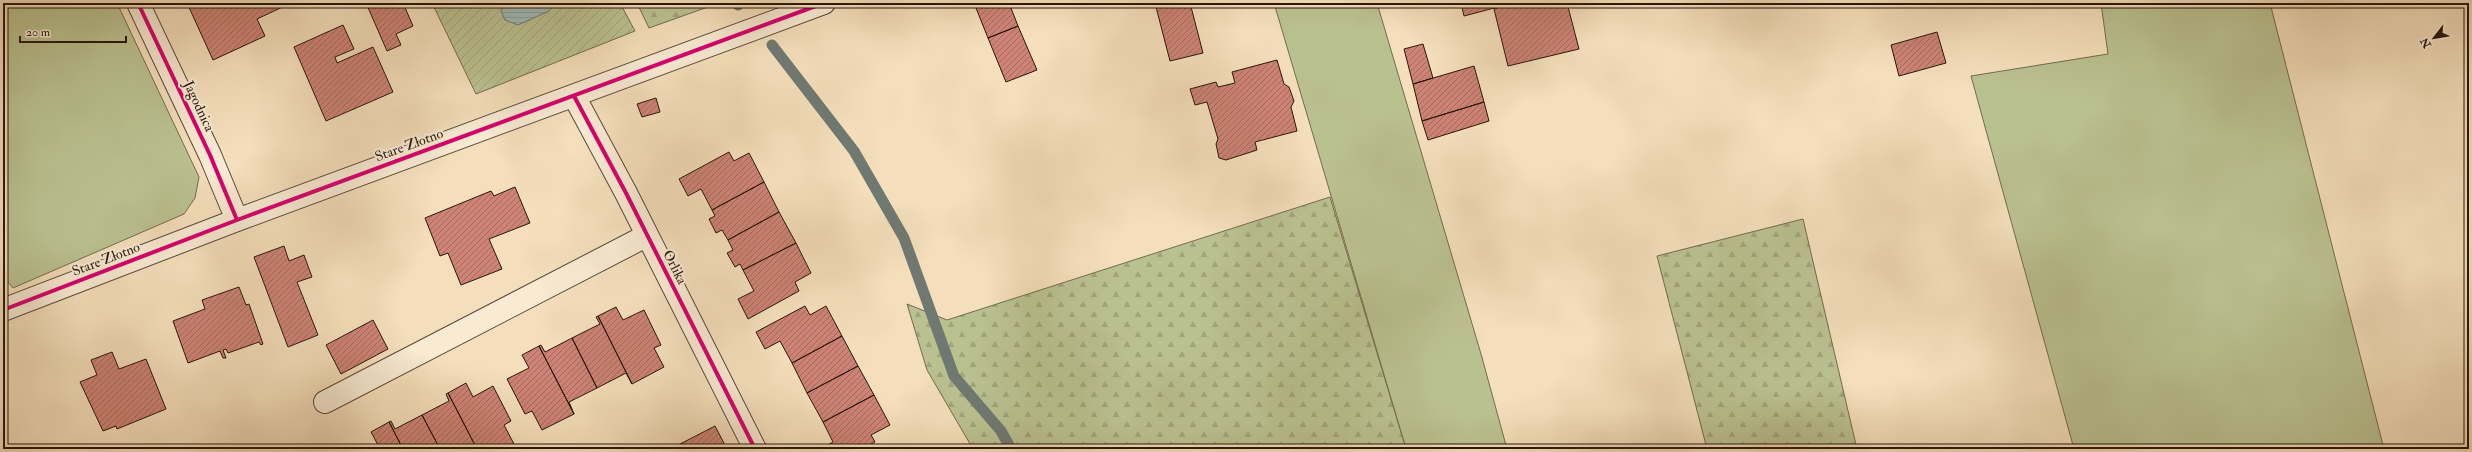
<svg xmlns="http://www.w3.org/2000/svg" width="2472" height="452" font-family="'IM FELL Double Pica',serif">
	<style>
		.grass { fill: #bac191; stroke: #716c4e }
		.forest { fill: url(#forest-firs); stroke: #716c4e }
		.garden { fill: url(#garden-furrows); stroke: #716c4e }
		.water { fill: url(#water-rules); stroke: #6f7972 }
		.lines { fill: none; stroke-linecap: round; stroke-linejoin: round }
		.stream { stroke: #6f7972; stroke-width: 11 }
		.building { fill: url(#building-hatch); stroke: #28160b }
		.minor-casing { stroke: #5b4837; stroke-width: 24 }
		.minor { stroke: #f8ead3; stroke-width: 22 }
		.cycleway-casing { stroke: #f8ead3; stroke-width: 6 }
		.cycleway { stroke: #d6006c; stroke-width: 4 }
		.labels { text-anchor: middle; dominant-baseline: central; stroke-width: 4; stroke-linejoin: round; paint-order: stroke }
		.street-label { font-size: 14px; fill: #28160b; stroke: #f8ead3 }
	</style>
	<defs>
		<pattern id="forest-firs" width="22" height="20" patternUnits="userSpaceOnUse"><rect width="22" height="20" fill="#bac191"/><path d="M5 1l3.5 6h-7zM16 11l3.5 6h-7z" fill="#a0a57c"/></pattern>
		<pattern id="garden-furrows" width="10" height="10" patternUnits="userSpaceOnUse"><rect width="10" height="10" fill="#bac191"/><path d="M-1 1l2-2M0 10L10 0M9 11l2-2" fill="none" stroke="#a0a57c"/></pattern>
		<pattern id="water-rules" width="6" height="5" patternUnits="userSpaceOnUse"><rect width="6" height="5" fill="#9ebbb7"/><path d="M0 2.5h6" fill="none" stroke="#88a09c"/></pattern>
		<pattern id="building-hatch" width="6" height="6" patternUnits="userSpaceOnUse"><rect width="6" height="6" fill="#cd8375"/><path d="M-1 1l2-2M0 6l6-6M5 7l2-2" fill="none" stroke="#a66a5e"/></pattern>
	</defs>
	<rect width="100%" height="100%" fill="#f4debb"/>
	<filter id="stains"><feTurbulence type="fractalNoise" baseFrequency=".005" numOctaves="4"/><feColorMatrix values="0 0 0 0 .2 0 0 0 0 .09 0 0 0 0 .02 0 0 0 .5 -.17"/></filter>
	<radialGradient id="worn" r=".72"><stop offset=".6" stop-color="#630" stop-opacity="0"/><stop offset="1" stop-color="#630" stop-opacity=".3"/></radialGradient>
	<path class="grass" d="M3 3H117L199 177 195 198 184 214 13 288 3 276Z
		M1274 3H1377L1481 354 1507 449H1406Z
		M2101 3H2270L2384 449H2074L1971 76 2108 54Z"/>
	<path class="forest" d="M637 3H719L649 28Z
		M1330 197 1406 449H973L927 370 907 304 947 320Z
		M1803 219 1857 449H1707L1657 256Z"/>
	<path class="garden" d="M432 3H620L635 31 476 94Z"/>
	<path class="water" d="M505 3H556L549 11 518 25 505 20 501 11Z"/>
	<g class="lines">
		<path class="stream" d="M737 3 738 5
			M772 45 854 151 904 238 954 376 1001 431 1011 449"/>
	</g>
	<path class="building" d="M187 3H291L257 19 265 36 213 60Z
		M366 3H403L413 26 396 34 401 45 387 51Z
		M974 3H1009L1018 26 988 38Z
		M1170 3H1190L1203 53 1170 61 1156 7Z
		M1461 3H1513L1464 16Z
		M1513 3H1567L1579 49 1508 66 1494 9Z
		M343 25 354 49 335 57 337 63 373 47 393 92 326 121 294 47Z
		M1018 26 1037 70 1006 82 988 38Z
		M1937 32 1946 63 1899 76 1891 45Z
		M1423 44 1433 78 1413 84 1404 49Z
		M1277 60 1284 84 1289 87 1294 101 1291 107 1297 131 1255 142 1257 150 1226 160 1219 158 1216 144 1218 139 1207 102 1195 105 1190 89 1216 82 1218 87 1235 83 1232 72Z
		M1474 66 1484 102 1422 121 1413 84Z
		M656 98 660 112 642 117 637 104Z
		M1484 102 1489 121 1428 140 1422 121Z
		M729 152 734 161 749 153 764 182 712 210 701 189 688 196 679 179Z
		M764 182 779 212 728 240 722 230 716 233 709 219 715 216 712 210Z
		M515 187 530 223 489 239 502 269 461 285 448 253 440 256 425 218 491 191 494 196Z
		M779 212 796 243 743 270 740 264 735 267 727 253 733 250 728 240Z
		M796 243 811 273 795 282 799 291 748 319 738 299 754 291 743 270Z
		M284 246 289 261 304 255 312 277 297 282 318 335 288 347 254 257Z
		M239 287 246 305 249 304 263 344 261 345 259 342 228 353 226 349 223 350 226 358H223L220 351 188 363 173 321 205 309 202 300Z
		M805 306 810 315 826 306 842 336 792 363 780 341 765 349 756 332Z
		M616 307 623 320 644 310 661 345 654 348 664 367 632 384 598 316Z
		M598 316 632 384 626 373 597 388 572 338 600 324 596 317Z
		M373 320 388 349 341 374 326 345Z
		M842 336 858 366 807 393 792 363Z
		M572 338 597 388 569 402 574 414 539 346 541 345 545 352Z
		M539 346 574 414 542 430 532 411 525 414 507 379 529 368 522 355Z
		M112 352 119 369 146 359 166 409 117 429 116 426 103 431 80 382 97 375 91 360Z
		M858 366 874 395 823 422 807 393Z
		M466 383 473 397 493 386 511 421 504 425 514 444 504 449H477L448 393Z
		M448 393 477 449H440L422 415 449 401 446 394Z
		M874 395 890 425 871 435 875 442 862 449H820L833 442 823 422Z
		M422 415 440 449H403L389 422 391 421 395 429Z
		M389 422 403 449H370L378 445 371 432Z
		M715 426 727 449H685L682 443Z
		M682 443 685 449H670Z"/>
	<g class="lines">
		<defs>
			<path id="minor" d="M138 3 210 155 237 220
				M574 96 626 193 755 449
				M3 310 237 220 824 3
				M325 402 646 236"/>
		</defs>
		<use href="#minor" class="minor-casing"/>
		<use href="#minor" class="minor"/>
		<defs>
			<path id="cycleway" d="M138 3 210 155 237 220
				M574 96 626 193 755 449
				M3 310 237 220 824 3"/>
		</defs>
		<use href="#cycleway" class="cycleway-casing"/>
		<use href="#cycleway" class="cycleway"/>
	</g>
	<g class="labels">
		<g class="street-label">
			<text transform="translate(199 106) rotate(65)">Jagodnica</text>
			<text transform="translate(409 145) rotate(-20)">Stare Złotno</text>
			<text transform="translate(106 259) rotate(-21)">Stare Złotno</text>
			<text transform="translate(675 267) rotate(63)">Orlika</text>
		</g>
	</g>
	<rect width="2472" height="452" fill="none" stroke="#f4debb" stroke-width="16"/>
	<rect x="4" y="4" width="2464" height="444" fill="none" stroke="#28160b" stroke-width="2"/>
	<rect x="8" y="8" width="2456" height="436" fill="none" stroke="#28160b"/>
	<g transform="translate(2434 38) rotate(239)" stroke="#f8ead3" stroke-width="3" paint-order="stroke">
	<path d="M0-3L7 15L0 10L-7 15Z" fill="#28160b"/>
	<text y="-6" font-size="11" font-weight="bold" text-anchor="middle" fill="#28160b">N</text>
	</g>
	<path d="M20 36v6h106v-6" fill="none" stroke="#28160b" stroke-width="2"/>
	<text x="26" y="36" font-size="12" fill="#28160b" stroke="#f8ead3" stroke-width="3" paint-order="stroke">20 m</text>
	<rect width="100%" height="100%" filter="url(#stains)"/>
	<rect width="100%" height="100%" fill="url(#worn)"/>
</svg>
